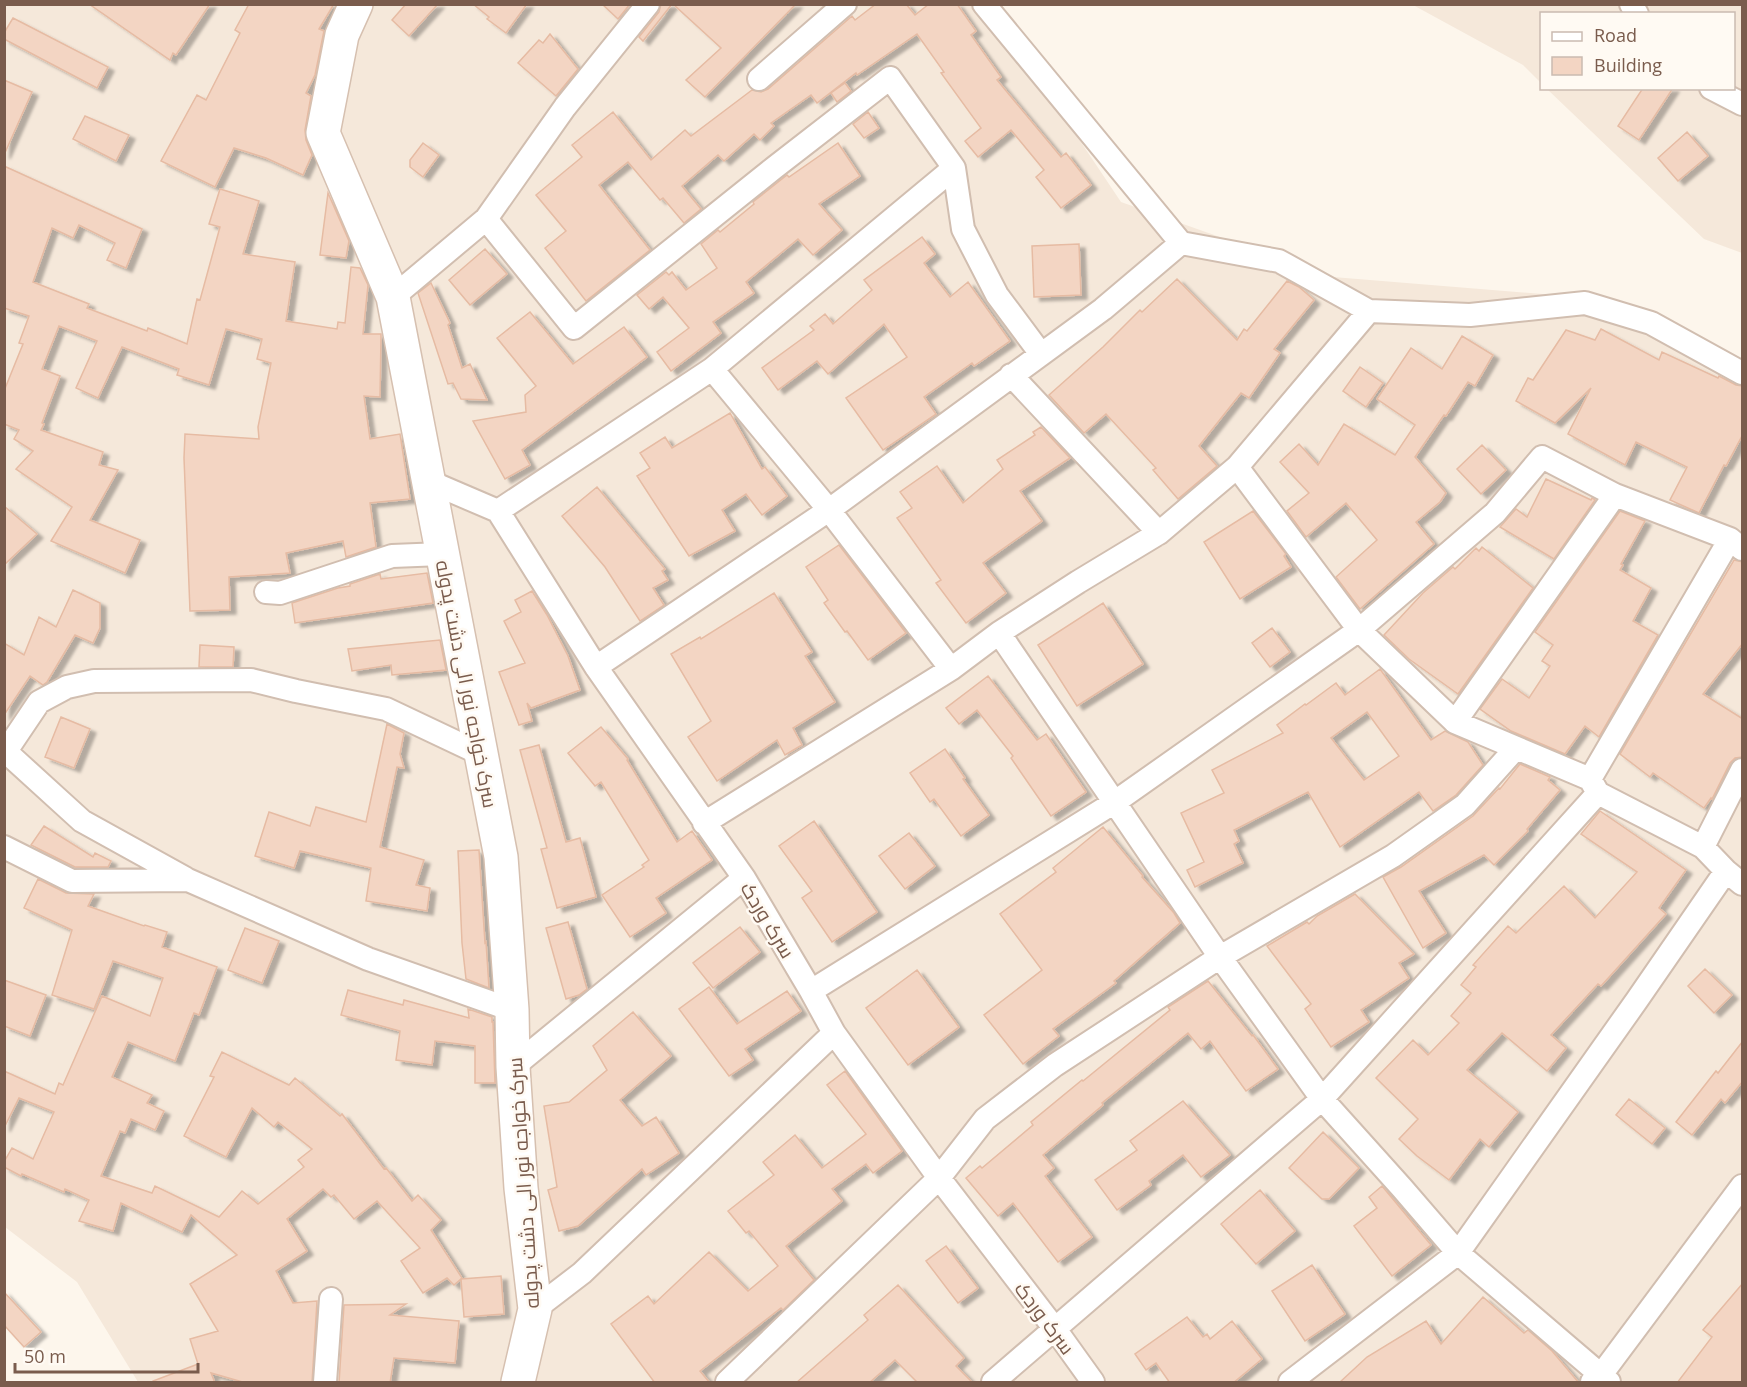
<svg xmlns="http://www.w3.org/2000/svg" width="1747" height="1387" font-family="'Open Sans',Cairo,sans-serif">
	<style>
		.residential { fill: #f5e8da }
		.building { fill: #f3d5c3; stroke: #e6bba3; stroke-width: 1.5; fill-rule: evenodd; filter: url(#shadow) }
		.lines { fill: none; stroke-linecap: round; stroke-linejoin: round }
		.minor-casing { stroke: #d1beb0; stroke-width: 26 }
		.secondary-casing { stroke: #d6c0b0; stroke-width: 36 }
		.minor { stroke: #fff; stroke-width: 22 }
		.secondary { stroke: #fff; stroke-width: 33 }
		.labels { text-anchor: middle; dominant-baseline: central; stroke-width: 5; stroke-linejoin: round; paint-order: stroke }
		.street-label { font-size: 20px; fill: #7a5c4d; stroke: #fffaf3 }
	</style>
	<defs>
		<filter id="shadow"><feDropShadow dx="6" dy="4" stdDeviation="1.5" flood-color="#0004"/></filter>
	</defs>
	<rect width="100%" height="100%" fill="#fdf6ec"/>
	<path class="residential" d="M4 5H989L1121 202 1333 277 1617 300 1700 337 1742 366V1382H138L77 1282 5 1227Z
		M1413 5H1742V253L1704 239 1547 89 1734 88V14H1542L1541 83 1523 65Z"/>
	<path class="building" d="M89 4H210L176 55 173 53 170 60Z
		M249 4H334L319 29 324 31 315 75 306 93 311 96 305 130 306 140 312 155 303 175 266 158 234 148 215 187 161 161 197 95 206 100 240 33 235 30Z
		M406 4H438L409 36 392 20Z
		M473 4H527L506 33 487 19 489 17Z
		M602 4H630L618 19Z
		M661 4H672L643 41 639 37 659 12Z
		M673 4H796L705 97 686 80 721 48Z
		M876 4H906L915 15 929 4H957L976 31 971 35 1001 77 997 80 1061 157 1066 153 1091 185 1061 208 1036 177 1044 170 1011 130 978 157 965 141 981 128 941 73 944 72 917 34 857 75 856 73 817 103 811 95 771 123 774 126 760 140 754 134 724 161 718 155 682 186 701 209 684 223 663 198 660 200 628 162 599 185 650 250 586 301 545 248 566 231 536 195 582 157 572 145 613 112 651 160 685 130 691 136 752 90 761 92 768 89 852 16 855 20Z
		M13 18 108 67 97 88 4 39V33Z
		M550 34 578 69 556 96 518 63 539 40 543 43Z
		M4 80 32 92 4 155Z
		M845 83 851 91 837 102 831 93Z
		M1643 88H1673L1639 140 1618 126Z
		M868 112 879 128 864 138 853 124Z
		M85 116 129 135 116 161 73 139Z
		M1687 132 1708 156 1678 181 1658 158Z
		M423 143 439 155 423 177 410 167V160Z
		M838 143 860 176 819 204 842 230 813 255 798 239 746 282 754 293 713 322 721 333 671 371 657 352 689 328 663 297 649 309 637 295 666 272 669 275 672 272 686 290 717 268 701 244 718 230 720 232 754 204 753 202 787 175 789 177Z
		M4 166 142 229 126 268 107 260 115 243 79 225 73 238 52 228 33 282 89 304 87 308 147 331 148 328 187 344 197 299 200 300 220 227 209 224 220 189 259 201 243 254 295 262 286 321 337 329 338 322 345 323 351 267 360 268 368 285 363 334H381V336L380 397 364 396 370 439 400 434 410 499 370 503 376 547 346 557 343 541 286 553 290 573 229 577 230 610 190 611 184 458 185 434 259 439 258 427 271 363 257 359 262 339 226 329 209 385 177 375 179 369 122 347 98 398 76 388 97 341 59 326 42 369 60 376 42 423 44 424 41 430 103 452 99 465 118 470 90 520 140 540 125 573 51 541 72 507 16 469 33 451 14 439 19 430 4 424V391L23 344 19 343 29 316 4 308Z
		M328 193 349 241 346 258 320 255Z
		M922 237 935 254 924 263 950 297 968 282 1010 341 974 366 972 363 924 397 936 414 883 450 846 398 907 357 884 324 828 374 817 361 778 390 762 368 814 330 810 326 825 314 833 324 872 290 864 280Z
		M1079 244 1081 295 1034 297 1032 246Z
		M485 249 507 274 470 305 449 280Z
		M1177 279 1237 340 1244 329 1247 331 1287 281 1299 287 1314 300 1274 349 1280 353 1249 398 1241 393 1199 446 1217 466 1178 499 1153 470 1156 468 1106 414 1084 433 1049 395 1103 347 1140 310 1142 312Z
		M431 283 450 323 448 325 462 368 470 364 487 400 461 399 453 383 448 384 418 293Z
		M530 312 573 364 624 327 647 357 522 450 530 465 505 479 473 421 526 412 525 395 536 386 497 338Z
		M1601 329 1659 360 1662 352 1718 378 1719 376 1736 385 1743 386V434L1726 466 1724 465 1699 513 1670 500 1687 467 1636 442 1625 465 1568 434 1591 388 1555 423 1516 401 1528 378 1533 380 1566 330 1595 340Z
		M1462 336 1493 355 1475 386 1468 382 1446 416 1444 415 1415 457 1446 493 1440 502 1416 522 1434 544 1360 609 1336 577 1377 540 1346 503 1306 537 1287 511 1309 493 1280 462 1299 444 1318 465 1344 424 1395 455 1415 425 1377 399 1411 348 1442 369Z
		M1360 367 1383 383 1366 407 1343 391Z
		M730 413 762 469 765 467 787 496 762 515 746 494 722 510 735 531 689 556 637 476 650 468 640 453 665 437 672 448Z
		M1041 427 1070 458 1020 491 1042 521 983 563 1006 593 966 623 936 583 941 580 897 518 912 508 900 492 937 466 963 503 1003 469 997 460 1035 435 1033 432Z
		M1482 445 1506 470 1481 494 1457 469Z
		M1546 479 1591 500 1592 498 1595 500 1554 559 1500 527 1516 509 1527 517Z
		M597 487 665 569 662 571 668 580 653 588 664 605 640 621 605 567 562 516Z
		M4 506 37 534 4 565Z
		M1253 511 1286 554 1284 556 1291 567 1240 599 1204 542Z
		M1620 511 1645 521 1621 564 1623 565 1620 570 1651 588 1633 621 1658 635 1599 737 1585 726 1565 754 1511 731 1480 709 1502 679 1529 698 1550 666 1542 661 1553 645 1535 632Z
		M839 545 906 633 868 660 847 631 845 632 824 603 828 600 806 567Z
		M1482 547 1533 588 1458 694 1409 659 1384 635 1423 593 1453 567 1455 569 1476 548 1479 551Z
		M1734 560 1743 562V643L1703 694 1743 719V757L1735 758 1730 763 1712 799 1711 798 1704 808 1653 773 1650 777 1620 754Z
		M427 573 433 603 295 623 292 603 338 588 350 586V584L380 574 381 579Z
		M73 590 100 603V628L93 643 75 635 47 682 43 685 30 676 4 715V643L24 655 39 617 56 627Z
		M532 591 547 615 568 656 580 690 531 708 527 703 532 721 519 725 499 672 525 663 504 621 521 612 515 600Z
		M774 593 812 652 805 656 835 702 793 728 802 745 785 755 777 740 717 781 688 737 711 721 671 654 700 637 701 639Z
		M1103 603 1143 664 1077 706 1038 645Z
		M1272 628 1290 652 1270 667 1252 643Z
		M440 640 446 670 392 675 391 665 352 671 348 649Z
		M200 645 234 647 233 667H199Z
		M1380 669 1431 740 1445 731 1468 742 1483 765 1456 795 1433 811 1419 792 1340 847 1308 792 1234 830 1239 841 1234 844 1243 863 1195 887 1187 870 1204 862 1181 813 1224 793 1212 770 1283 733 1277 725 1305 704 1306 705 1336 683 1345 695ZM1367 712 1399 756 1364 780 1331 738Z
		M988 676 1037 740 1046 734 1086 792 1051 816 1011 758 1013 756 977 710 959 724 946 708Z
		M61 717 90 729 74 768 45 757Z
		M387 724 404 733 400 754 404 768 397 767 380 847 424 860 416 885 430 888 427 911 366 901 371 868 300 851 294 868 255 856 269 812 310 826 316 807 366 822Z
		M601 727 628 759 627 760 677 842 692 831 712 860 656 898 666 913 630 937 602 895 644 867 642 865 649 860 601 782 595 786 568 753Z
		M539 745 566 842 580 838 596 897 557 908 541 849 547 848 520 750Z
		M945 749 965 778 963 779 989 815 961 836 934 799 930 802 910 773Z
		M1520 764 1550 777 1548 780 1560 790 1527 829 1528 831 1494 865 1484 855 1419 891 1446 933 1423 948 1383 877 1401 867 1473 816 1499 788 1500 789Z
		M1600 811 1686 870 1659 908 1666 914 1601 986 1598 984 1551 1035 1566 1048 1547 1071 1502 1033 1467 1070 1518 1112 1489 1147 1480 1139 1449 1180 1417 1156 1399 1139 1418 1119 1376 1078 1413 1040 1428 1055 1459 1023 1451 1016 1471 993 1461 985 1476 967 1473 965 1508 926 1516 933 1564 886 1595 918 1637 872 1581 834Z
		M814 821 877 912 832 942 802 898 812 891 779 846Z
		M44 826 93 857 95 853 111 861 108 867H75L31 845Z
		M1103 827 1143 876 1142 877 1174 913 1180 923 1114 981 1116 983 1053 1029 1059 1036 1023 1064 984 1015 1042 970 1000 914 1056 872 1053 868Z
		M909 833 935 866 905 889 879 856Z
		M479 850 485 943 486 942 489 988 466 979 462 943 458 851Z
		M38 879 66 893 94 894 88 906 144 926 145 925 167 932 162 947 217 967 199 1015 194 1013 175 1061 128 1042 112 1077 152 1095 147 1103 164 1111 155 1130 131 1119 125 1133 120 1131 101 1176 152 1193 155 1186 219 1217 242 1191 258 1204 304 1167 298 1160 312 1149 278 1122 274 1127 252 1108 226 1157 184 1136 214 1077 210 1076 222 1052 289 1085 295 1078 340 1116 342 1114 384 1169 386 1168 412 1201 418 1195 441 1220 431 1230 462 1278 454 1285 447 1278 423 1293 401 1261 420 1248 377 1201 354 1219 334 1195 331 1197 323 1189 287 1219 307 1251 276 1271 293 1303 317 1301 312 1383H246L211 1373 215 1383H153V1381L198 1364 190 1339 218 1331 190 1284 237 1255 191 1215 182 1232 121 1203 113 1231 79 1221 89 1200 65 1189 64 1192 22 1174 21 1176 4 1167V1162L12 1148 33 1159 54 1112 19 1098 4 1128V1071L55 1094 59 1083 63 1085 102 996 150 1016 163 978 113 961 94 1009 52 995 72 930 24 908Z
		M1355 894 1414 954 1399 963 1409 978 1361 1010 1369 1022 1331 1047 1305 1009 1311 1004 1267 946 1307 922 1309 924 1317 916Z
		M568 922 587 989 579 995 566 999 546 928Z
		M740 927 760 952 713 988 693 963Z
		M245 928 279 941 262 983 228 970Z
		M1705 969 1732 995 1714 1013 1688 986Z
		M917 970 959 1027 908 1065 866 1008Z
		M4 980 46 995 30 1036 4 1026Z
		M1208 981 1252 1036 1253 1035 1278 1069 1246 1091 1210 1041 1201 1049 1188 1033 1102 1103 1103 1105 1043 1155 1054 1168 1045 1176 1092 1237 1058 1262 1013 1203 998 1216 966 1178 980 1166 982 1168 1033 1125 1031 1122 1082 1080 1083 1081 1170 1010 1168 1007Z
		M709 987 737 1024 787 991 801 1011 745 1049 753 1060 729 1076 679 1009Z
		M348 990 403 1005 404 1000 469 1018 468 1009 492 1017V1022H493L495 1083H475V1046L435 1041 432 1065 396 1060 400 1031 341 1015Z
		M633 1012 671 1056 620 1100 642 1126 656 1117 679 1153 646 1175 642 1169 578 1226 559 1231 548 1190 557 1187 544 1106 569 1102 607 1070 593 1046Z
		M1743 1041V1081L1725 1103 1721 1099 1692 1135 1676 1122 1716 1071 1718 1073Z
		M845 1071 902 1151 873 1173 866 1164 832 1189 842 1201 786 1246 814 1280 783 1310 781 1308 700 1371 710 1383H655L611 1324 648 1296 654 1304 709 1252 748 1291 778 1266 749 1231 746 1233 728 1211 774 1175 763 1162 795 1135 822 1168 866 1134 827 1085Z
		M1629 1099 1665 1128 1652 1144 1616 1115Z
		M1183 1101 1230 1155 1201 1177 1183 1155 1149 1181 1151 1185 1117 1210 1095 1180 1137 1150 1130 1141Z
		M1323 1132 1359 1168 1329 1199H1322L1289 1168Z
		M1382 1186 1431 1245 1392 1276 1354 1226 1377 1208 1369 1197Z
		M1260 1190 1295 1231 1256 1264 1221 1224Z
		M946 1246 978 1288 958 1303 926 1261Z
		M1312 1265 1345 1314 1305 1341 1272 1291Z
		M501 1276 504 1314 464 1317 461 1279Z
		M1743 1283V1383H1677L1712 1337 1703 1330Z
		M898 1285 964 1358 956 1366 973 1383H918L895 1360 869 1383H796L868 1320 864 1315Z
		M4 1292 41 1332 24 1347 4 1325Z
		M1483 1297 1524 1333 1528 1330 1552 1351 1579 1383H1339L1367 1357 1426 1321 1441 1344Z
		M406 1304 390 1315 459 1321 455 1363 394 1358 390 1383H339L344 1305Z
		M1187 1317 1203 1337 1207 1334 1210 1339 1232 1321 1262 1359 1233 1383H1170L1156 1363 1146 1370 1135 1354Z"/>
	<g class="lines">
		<defs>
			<path id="minor" d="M984 4 1181 243 1279 261 1369 311 1470 315 1585 303 1651 323 1742 373
				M1631 4 1637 14
				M759 79 845 4
				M1711 88 1742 104
				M486 219 574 328 774 168 890 78 954 168 963 229 997 295 1041 354
				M393 297 486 219 565 107 648 4
				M712 369 829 510 951 669
				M1011 375 1159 533
				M1237 467 1359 630 1455 722 1590 779 1598 793 1703 847 1726 871 1742 884
				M428 481 498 511 596 667 744 878 811 991 834 1033 939 1178 1055 1329 1093 1382
				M498 511 712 369 954 168
				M266 592 280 593 392 556 442 554
				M999 633 1220 957 1322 1099 1402 1188 1458 1253 1609 1382
				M596 667 829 510 1103 309 1181 243
				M1455 722 1615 495
				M4 750 82 821 185 878
				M6 751 39 702 67 687 94 681 251 680 296 691 386 709 481 754
				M1590 779 1730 539
				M704 823 951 669 999 633 1078 582 1159 533 1237 467 1369 311
				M4 847 72 881 188 880 368 959 512 1010
				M1703 847 1742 770
				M811 991 1115 802 1359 630 1495 513 1542 457 1615 495 1730 539 1742 549
				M513 1067 744 878
				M535 1309 582 1273 834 1033
				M325 1382 331 1299
				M727 1382 939 1178 985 1119 1055 1065 1220 957 1393 856 1465 805 1516 748
				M993 1382 1322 1099 1598 793
				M1290 1382 1458 1253 1637 1000 1726 871
				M1592 1382 1601 1375 1742 1186"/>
			<path id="secondary" d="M356 4 342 35 323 133 393 297 501 857 512 1010 513 1067 521 1188 535 1309 518 1382"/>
		</defs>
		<use href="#minor" class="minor-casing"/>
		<use href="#secondary" class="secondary-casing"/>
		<use href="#minor" class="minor"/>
		<use href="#secondary" class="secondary"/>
	</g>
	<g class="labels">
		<g class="street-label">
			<text transform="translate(467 684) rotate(79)">سرک خواجه نور الی دشت پدوله</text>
			<text transform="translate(768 920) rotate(59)">سرک وردک</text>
			<text transform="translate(523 1183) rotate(-94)">سرک خواجه نور الی دشت پدوله</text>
			<text transform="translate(1045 1318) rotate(53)">سرک وردک</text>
		</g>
	</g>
	<rect width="1747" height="1387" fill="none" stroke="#7a5c4d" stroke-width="12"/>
	<rect x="1540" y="12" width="195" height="78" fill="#fffaf3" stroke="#cabbb1" stroke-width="1.5"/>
	<rect x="1552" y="32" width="30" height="9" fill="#ffffff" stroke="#cabbb1" stroke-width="1.5"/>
	<text x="1594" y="42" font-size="18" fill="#7a5c4d">Road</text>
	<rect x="1552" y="57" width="30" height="18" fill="#f3d5c3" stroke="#cabbb1" stroke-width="1.5"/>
	<text x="1594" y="72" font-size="18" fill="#7a5c4d">Building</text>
	<path d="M15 1363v9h183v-9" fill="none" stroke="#7a5c4d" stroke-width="3"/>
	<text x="24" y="1363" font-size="18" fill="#7a5c4d" stroke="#fffaf3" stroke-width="4.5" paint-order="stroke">50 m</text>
</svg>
